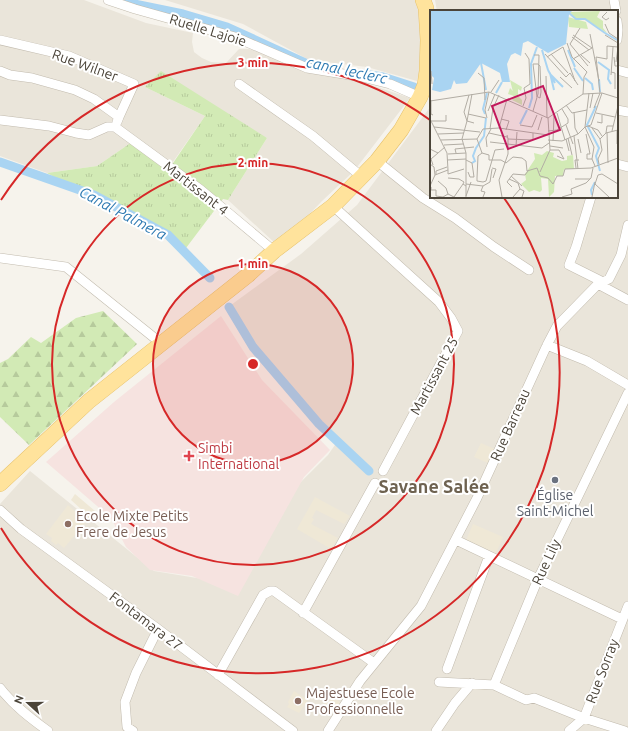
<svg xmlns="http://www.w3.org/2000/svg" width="628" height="731" font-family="Ubuntu,sans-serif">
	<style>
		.residential { fill: #eae5da }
		.education { fill: #efe8d6 }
		.medical { fill: #f6e3e0 }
		.grass { fill: url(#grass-tufts) }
		.forest { fill: url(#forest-firs) }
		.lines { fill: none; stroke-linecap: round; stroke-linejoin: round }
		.canal { stroke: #a9d4f2; stroke-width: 9 }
		.street-casing { stroke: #c2bbae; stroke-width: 10 }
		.primary-casing { stroke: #e6c16a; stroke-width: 16 }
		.street { stroke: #fff; stroke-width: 9 }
		.primary { stroke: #ffe39c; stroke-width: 15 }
		.ring { fill: none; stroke: #d62828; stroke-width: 2 }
		.health-dot { fill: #e0444e; stroke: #fff; stroke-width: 1.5 }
		.worship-dot { fill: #6b7280; stroke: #fff; stroke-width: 1.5 }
		.education-dot { fill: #8d6e63; stroke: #fff; stroke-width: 1.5 }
		.labels { text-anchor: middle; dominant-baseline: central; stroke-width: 4; stroke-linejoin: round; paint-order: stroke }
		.street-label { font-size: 14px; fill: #4b4439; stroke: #fff }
		.health-label { font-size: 14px; fill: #be3a42; stroke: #fff; text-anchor: start }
		.worship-label { font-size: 14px; fill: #5b616d; stroke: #fff }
		.education-label { font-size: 14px; fill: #785e54; stroke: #fff; text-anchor: start }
		.water-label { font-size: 15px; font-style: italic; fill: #2e7ab2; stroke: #fff }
		.district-label { font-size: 18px; font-weight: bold; fill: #6e6250; stroke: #fff }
		.inset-river { fill: none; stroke: #a9d4f2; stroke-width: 2 }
		.inset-road { fill: none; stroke: #b2ada4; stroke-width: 1 }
		.view { fill: #c2185b; fill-opacity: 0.15; stroke: #c2185b; stroke-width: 2 }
		.inset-edge { fill: none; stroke: #4b4439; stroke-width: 2 }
		.centre { fill: #d62828; stroke: #fff; stroke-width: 2 }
		.ring-label { font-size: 12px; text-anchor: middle; font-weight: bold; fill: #d62828; stroke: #fff; stroke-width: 4; stroke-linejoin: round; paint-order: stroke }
	</style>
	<defs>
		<pattern id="grass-tufts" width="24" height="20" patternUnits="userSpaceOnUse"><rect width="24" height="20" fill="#d2eab5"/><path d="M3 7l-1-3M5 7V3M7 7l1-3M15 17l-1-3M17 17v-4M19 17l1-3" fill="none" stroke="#b6ca9c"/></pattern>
		<pattern id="forest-firs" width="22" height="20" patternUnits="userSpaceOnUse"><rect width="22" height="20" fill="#d2eab5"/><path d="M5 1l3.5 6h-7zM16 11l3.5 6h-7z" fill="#b6ca9c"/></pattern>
	</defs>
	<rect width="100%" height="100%" fill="#f6f3ec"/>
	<path class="residential" d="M0 0H84L146 23 193 33 192 42 194 52 202 58 211 62 226 63 239 49H249L277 57 318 72 371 85 410 98 354 171 322 201 274 251 276 244 228 200 267 138 145 87 205 116 168 169 132 142 97 166 47 173 0 156Z
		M165 0H417L421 20 422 62 417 81 367 67 309 60 243 24Z
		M435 0H628V164L617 161V11H437Z
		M431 106V197H617V169L628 172V731H0V504L30 471 154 571 203 579 328 455 337 442 255 347 231 305 301 254 357 205Z"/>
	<path class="education" d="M481 443 497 450 490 464 474 457Z
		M75 494 95 511 64 548 58 543 56 545 51 541 52 538 46 534 68 505 79 515 82 510 71 500Z
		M315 497 350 516 344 524 316 510 312 518 314 519 311 524 338 538 331 549 297 529Z
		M473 524 503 537 496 553 466 540Z
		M331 687 341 694 337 700 343 704 338 712 322 702Z
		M294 691 308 700 299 713 287 707 289 704 288 702Z"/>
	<path class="medical" d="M221 316 262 380 330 450 304 477 238 596 192 576 150 570 126 547 111 518 46 462 114 402Z"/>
	<path class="grass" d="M161 71 267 138 228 200 223 199 183 252 170 240 47 173 97 166 132 142 169 169 205 116 145 87Z"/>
	<path class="forest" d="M103 311 137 344 29 445 0 417V363L8 359 31 337 41 343 76 318Z"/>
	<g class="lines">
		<path class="canal" d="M125 2 183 14 227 27 310 65 317 66
			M363 74 383 77 414 87
			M0 162 94 195 168 235 210 278
			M229 307 253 347 319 424 369 471"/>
		<defs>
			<path id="street" d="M108 0 135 9 235 37 307 68 362 77 390 84 420 97
				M614 0 616 11
				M617 21 618 30 617 40
				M0 40 69 56 134 84 119 117
				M617 70 628 73
				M0 71 10 75 32 78 75 90 94 99 119 117 117 122
				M239 84 313 136 362 177
				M617 110 628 112
				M0 120 49 126 76 133 89 135 107 127H115
				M115 127 201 190 274 251
				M377 161 423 198 455 218 494 247 529 270
				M617 164 628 167
				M591 197 576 247 569 265 603 282
				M333 206 439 302 451 318 458 331 383 471
				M0 258 66 267 162 344
				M598 284 628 300
				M547 345 587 361 628 385
				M0 510 21 529 158 629 293 731
				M456 540 622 619
				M303 613 375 483
				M447 669 489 556
				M218 675 263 595 270 591H274L374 663
				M439 682 494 685 538 579 628 393
				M494 685 526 700 534 698 584 718 625 731
				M0 688C13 705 30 718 48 731
				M133 731 127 727 125 702 136 673 158 629
				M328 731 360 681 421 606 477 498 547 345 557 326 598 284 609 279 621 255 628 225
				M436 731 455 703 472 683
				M569 731 584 718 628 606"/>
			<path id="primary" d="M0 484 89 401 248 275 274 251 333 206 377 161 401 130 420 97 425 85 427 71 428 40 426 8 423 0"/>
		</defs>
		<use href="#street" class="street-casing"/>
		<use href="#primary" class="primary-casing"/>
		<use href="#street" class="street"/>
		<use href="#primary" class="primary"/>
	</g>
	<circle cx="253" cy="364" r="100" fill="#d62828" fill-opacity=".12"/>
	<g class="ring">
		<circle cx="253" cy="364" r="100"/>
		<circle cx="253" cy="364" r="201"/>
		<path d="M1 200A301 301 0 0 1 430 120M504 198A301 301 0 1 1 1 528"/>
	</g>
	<path class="health-dot" d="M187 450h4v4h4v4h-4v4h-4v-4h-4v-4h4z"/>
	<circle class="worship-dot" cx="555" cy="480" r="4"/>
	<g class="education-dot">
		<circle cx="68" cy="524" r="4"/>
		<circle cx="298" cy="701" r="4"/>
	</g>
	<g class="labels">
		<g class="street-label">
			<text transform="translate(208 30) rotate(17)">Ruelle Lajoie</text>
			<text transform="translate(85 65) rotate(20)">Rue Wilner</text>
			<text transform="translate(196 188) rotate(38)">Martissant 4</text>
			<text transform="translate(434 376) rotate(-62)">Martissant 25</text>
			<text transform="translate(510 425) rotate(-66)">Rue Barreau</text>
			<text transform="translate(546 562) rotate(-65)">Rue Lily</text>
			<text transform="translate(146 621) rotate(37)">Fontamara 27</text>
			<text transform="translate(602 671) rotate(-69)">Rue Sorray</text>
		</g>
		<g class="health-label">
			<text x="198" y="448">Simbi<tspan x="198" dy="16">International</tspan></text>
		</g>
		<g class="worship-label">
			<text x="555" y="495">Église<tspan x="555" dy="16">Saint-Michel</tspan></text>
		</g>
		<g class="education-label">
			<text x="76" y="516">Ecole Mixte Petits<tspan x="76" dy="16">Frere de Jesus</tspan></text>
			<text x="306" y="693">Majestuese Ecole<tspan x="306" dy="16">Professionnelle</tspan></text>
		</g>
		<g class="water-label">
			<text transform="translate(347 70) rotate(12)">canal leclerc</text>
			<text transform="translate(123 213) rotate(28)">Canal Palmera</text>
		</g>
		<g class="district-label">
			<text x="434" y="486">Savane Salée</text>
		</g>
	</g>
	<g transform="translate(430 10)">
		<rect width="188" height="188" fill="#f6f3ec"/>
		<path d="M80 78 92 90V95L82 90 84 86 78 84ZM117 141 124 143 123 147 132 151 137 150V146L143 145 144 159H134L133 166H125L124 182 119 187 118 169 111 168 112 180 110 182 104 180 99 182 91 174 96 170 95 164 105 149 104 143 112 145Z" fill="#d2eab5"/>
		<path d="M170 1 167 7 173 11V18L177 23 155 9 144 8 140 2ZM138 7 156 12 158 19 139 17ZM80 70 92 77 91 81 88 79V86L83 82Z" fill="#d2eab5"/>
		<path d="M0 1H142L139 4 136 34 118 43 98 31 93 33 91 46 85 43 81 45 77 54 80 72H72L70 63 51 53 37 73 26 74 24 70 21 79 10 82 2 80 4 68 0 64Z" fill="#a9d4f2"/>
		<path class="inset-river" d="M139 3 146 9H155L175 23M175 23 187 30M112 40 118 60M138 40 145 57M168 52 179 60 178 69 181 74M51 53 56 80M144 58 153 71M118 60 125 73M120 63 124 80M120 64 133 77M155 68 162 74 163 80M169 69 170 82M66 83 72 72M166 96 157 115 169 138 166 146 170 161M99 98 102 88 101 54 107 37M55 104 53 99 57 83M90 114 97 100M42 153 45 151 43 146 46 138 54 126 56 108M162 185 161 180 165 172"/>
		<path class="inset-road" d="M177 2 172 7 176 10 179 8M175 14 179 23 188 29M150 18 140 34 158 56M160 24 169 71M143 25 162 38 143 49M175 25 188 33M142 27 159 40M137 33 142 47 157 62 154 67 153 84M115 44 136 67M121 44 138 63M151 45 160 53M117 47 133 37 145 71M184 47 185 56H188M1 61 2 74M181 62 185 63V79M48 63 54 68 55 90M181 65 183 37M116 66 117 108M130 67 142 78M136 67 140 63 148 75M61 82 69 70M170 83 166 47 177 49V36L188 37 186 52M42 84 37 111 44 113M107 87 103 54H108M108 87 110 88 111 82 110 56 108 54M77 89 69 118 53 119 47 129 52 143 59 145V150H71L76 153 83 147 92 148 96 151 97 161 107 158 110 166 118 168 123 174 127 166H133L135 159 161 158 188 148M1 90V104L3 105M0 91 59 82 118 108 153 84 172 83 188 88M136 95 142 103 157 100M93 96 96 88 94 78 100 74 99 49 95 43M160 98 163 83M164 98 170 83M58 101 65 84M103 101 108 84 109 45H104M144 102 145 118 148 124M127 103 135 130M166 103 185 107M38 104 56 108M57 108 55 100 59 82M0 109 17 143 18 160M71 109 79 111 76 120M1 111H16V105M167 112 172 113V105M90 115 102 117 107 105M136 115 143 134M158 116 168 120 172 126M4 117 50 122M69 118 118 125M162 118 170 129M60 119 63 98 69 85M108 120 112 107M187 120V134M118 121 127 120 138 113V109L132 99M182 121 188 96M177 122 178 153M59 123 77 127M176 123 177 116H183M8 124 34 123M156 124 160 144H157V149H162M77 125 78 129 103 130V123M144 126 148 159M138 128 142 145M136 129 139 141M148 129 151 143M11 130 47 129M118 130 132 131 148 124 155 117 159 83M123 131 124 106M60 132 112 138 119 133M14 135 33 134M86 136 87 122M120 136 133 138M57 137 56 128 61 119M0 139 8 143 15 137M120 140H129L134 149 127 146M26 143 25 139 44 137M52 143 48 146 47 168V171L53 172M18 144 36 143M17 150 36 149M36 150 42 153 44 167H40L38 162M0 154 4 157 5 165M169 154 168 149 172 140 170 129 176 123 188 120M3 155 1 149 8 143M165 156 162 149 164 137 155 117 161 115 172 83M62 158 66 159 63 168M146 158 145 150H149M18 160V164L34 159M110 162 120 140 118 108M6 164V161L17 157M168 165 165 174 179 187M168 165 172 164 188 174M81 166 92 176M18 168 29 169 34 172 33 174M79 169 88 173 90 179M145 169H160M8 171 16 178 18 184M53 172 56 171 65 140 74 139M36 174 53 176 60 172 62 159M0 176 5 165 18 160M53 176 51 181 55 182 53 187M1 177V180H6V186L13 187M82 177 77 172 83 164 95 165 98 161M36 186 41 172M13 187 18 184 24 187M24 187 33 174 36 176M36 187V143L32 129 37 111 34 102 39 85M72 187 69 170 78 144V129M83 187 90 179 94 181 92 187M132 187 142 184 141 179 156 173 161 168 163 158M162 187 165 172"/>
		<path class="view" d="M113 76 130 120 78 139 62 96Z"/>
		<rect width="188" height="188" class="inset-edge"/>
	</g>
	<circle cx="253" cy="364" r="6" class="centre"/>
	<g class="ring-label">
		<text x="253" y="67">3 min</text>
		<text x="253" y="167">2 min</text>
		<text x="253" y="268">1 min</text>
	</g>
	<g transform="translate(28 703) rotate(291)" stroke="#ffffff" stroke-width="3" paint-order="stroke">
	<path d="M0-3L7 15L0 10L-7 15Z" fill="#4b4439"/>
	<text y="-6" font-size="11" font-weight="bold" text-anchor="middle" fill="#4b4439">N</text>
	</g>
</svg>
